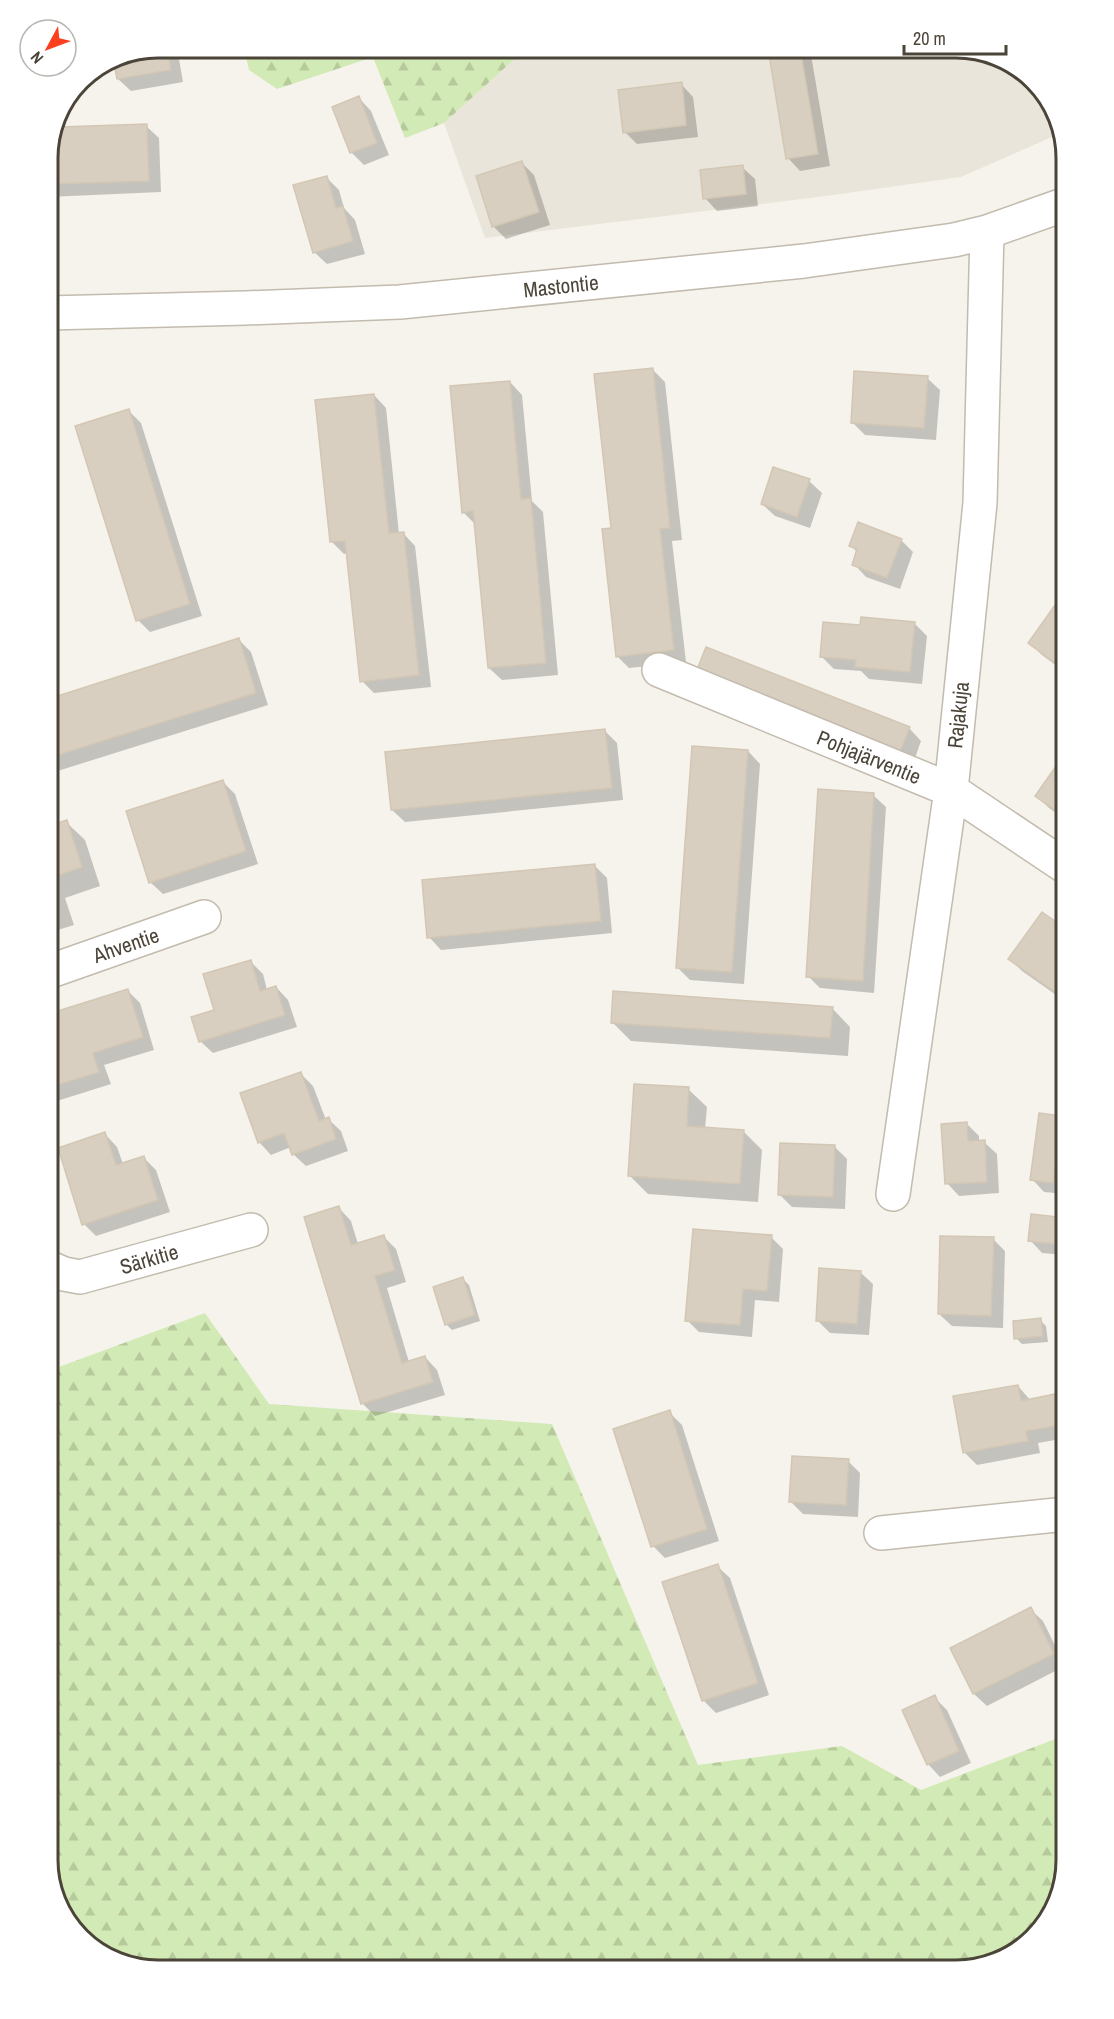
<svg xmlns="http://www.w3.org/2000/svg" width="1114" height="2019" font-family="'Archivo Narrow',sans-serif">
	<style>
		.residential { fill: #eae5da }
		.forest { fill: url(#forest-firs) }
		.shadow { fill: #0003 }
		.building { fill: #d8cfc1; stroke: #d3c7b4; stroke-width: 1.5 }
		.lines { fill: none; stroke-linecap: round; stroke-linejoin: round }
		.minor-casing { stroke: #c2bbae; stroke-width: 36 }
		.minor { stroke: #fff; stroke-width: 33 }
		.labels { text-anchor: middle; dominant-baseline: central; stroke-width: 4.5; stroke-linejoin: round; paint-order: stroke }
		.street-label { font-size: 21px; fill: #4b4439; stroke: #fff }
		.rim { fill: none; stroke: #4b4439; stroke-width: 3 }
	</style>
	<defs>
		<pattern id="forest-firs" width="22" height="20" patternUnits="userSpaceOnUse" patternTransform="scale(1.5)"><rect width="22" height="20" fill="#d2eab5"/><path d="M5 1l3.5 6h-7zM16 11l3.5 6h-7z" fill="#b6ca9c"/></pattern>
	</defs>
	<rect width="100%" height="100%" fill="#f6f3ec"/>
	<path class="residential" d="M516 48H963L1023 71 1057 116 1061 133 961 177 826 196 485 238 444 123 518 56Z"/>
	<path class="forest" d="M244 48H516L518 56 444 123 405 138 373 57 277 89 249 70Z
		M205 1313 269 1404 552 1424 698 1765 842 1746 921 1790 1066 1735V1861L1047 1922 998 1962 956 1971H151L97 1952 57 1903 48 1861V1371Z"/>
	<path class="shadow" d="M158 48H177L183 82 131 91 118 79Z
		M770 48H805L811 55 830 166 800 171 788 158Z
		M681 84 693 97 698 137 637 144 625 132Z
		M359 98 371 111 389 155 364 165 351 152Z
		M146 126 159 138 161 192 48 197V151Z
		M522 163 534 175 550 225 506 239 493 226Z
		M742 167 755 179 758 206 717 211 705 198Z
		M326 177 339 190 344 208 355 220 365 254 327 264 314 252Z
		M652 369 665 382 682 540 672 541 686 662 629 668 617 656 613 530Z
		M927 378 940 390 936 440 865 435 852 422Z
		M510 382 522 395 532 501 543 512 558 675 502 680 489 668 475 524 463 512Z
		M374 395 386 408 399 534 403 533 415 546 431 687 374 693 362 681 348 553 344 554 331 541Z
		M128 410 141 423 202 616 150 632 138 620Z
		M809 481 822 493 810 528 775 516 762 504Z
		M901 540 913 552 900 589 866 577 854 564 858 553 851 546Z
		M1066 604V673L1042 655 1030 643Z
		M914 623 927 636 922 684 869 679 861 671 834 669 821 656 861 627Z
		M239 640 251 652 268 705 48 774V700Z
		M711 684 909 728 921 741 913 764Z
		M605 731 617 743 623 800 405 822 392 810Z
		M748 751 760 764 744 984 690 980 677 967Z
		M1066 764V820L1049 808 1037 796Z
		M223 782 235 794 258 864 163 894 150 882Z
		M873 795 886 807 874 993 820 988 808 976Z
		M66 822 85 840 100 886 65 898 74 925 48 933V828Z
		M595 866 607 878 612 933 441 950 429 937Z
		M1042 914 1066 931V1002L1022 971 1010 959Z
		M250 961 263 974 267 990 276 987 288 1000 297 1027 213 1053 200 1041 216 1011Z
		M128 991 140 1003 154 1050 104 1065 111 1084 57 1101 48 1092V1016Z
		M832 1008 850 1027 848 1056 631 1041 612 1022Z
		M301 1074 313 1086 326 1120 328 1119 341 1131 348 1151 306 1166 293 1154 291 1147 271 1155 259 1142Z
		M688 1089 707 1107 705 1129 743 1131 762 1150 758 1202 648 1194 630 1176Z
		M1061 1118 1066 1123 1065 1194 1044 1192 1032 1179Z
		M966 1123 979 1136V1142H984L997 1154 999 1193 959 1196 947 1183Z
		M105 1134 117 1147 123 1164 144 1158 156 1170 170 1212 96 1236 84 1224Z
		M835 1147 847 1159 845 1209 792 1207 779 1194Z
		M339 1208 351 1221 358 1244 384 1237 396 1249 406 1282 387 1288 409 1362 425 1357 437 1370 445 1395 375 1416 362 1403Z
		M1066 1219V1255L1042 1253 1030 1240Z
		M771 1237 783 1249 779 1302 755 1300 752 1337 699 1332 687 1320Z
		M993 1239 1005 1251 1003 1328 952 1326 939 1314Z
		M860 1272 873 1284 869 1335 830 1333 817 1320Z
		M463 1279 469 1285 480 1321 452 1330 446 1324Z
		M1040 1320 1046 1326 1048 1342 1022 1344 1016 1338Z
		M1018 1386 1031 1401 1055 1396 1066 1407V1438L1038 1443 1040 1453 977 1465 964 1452Z
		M669 1412 682 1425 719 1541 665 1558 653 1546Z
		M848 1461 860 1473 858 1517 803 1514 791 1502Z
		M717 1566 730 1578 769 1695 716 1713 703 1700Z
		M1030 1609 1043 1621 1065 1666 987 1706 974 1694 952 1648Z
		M934 1697 947 1710 971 1763 940 1777 928 1764Z"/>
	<path class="building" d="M158 48H167L171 70 117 79 113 58 116 56Z
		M768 48H800L818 154 786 159Z
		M682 82 686 125 623 133 618 90Z
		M359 96 377 143 350 153 332 107Z
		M147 124 149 181 48 184V151L59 127Z
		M522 161 539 212 492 227 476 176Z
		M743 165 746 194 703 199 700 170Z
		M327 176 336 208 343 206 353 241 313 253 293 185Z
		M653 368 670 528 660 529 674 650 616 657 602 529 611 528 594 374Z
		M854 371 928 376 924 428 851 423Z
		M510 381 521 499 531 498 546 663 488 668 473 511 462 513 450 386Z
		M374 394 389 533 404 532 419 675 360 682 345 541 330 542 315 400Z
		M129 409 190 604 136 621 75 426Z
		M773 467 810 479 797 517 761 504Z
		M858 522 902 539 887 578 852 565 857 549 849 546Z
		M1060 598 1066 602V663L1062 668 1028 643Z
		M861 617 915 622 910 672 855 667 856 660 820 657 823 622 860 625Z
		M239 638 256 693 48 758V699Z
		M706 647 910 727 900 752 696 672Z
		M605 729 612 788 391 810 385 752Z
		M692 746 748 750 732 972 676 968Z
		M1061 759 1066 763V818L1035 796Z
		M223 780 246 851 149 883 126 811Z
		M818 789 874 793 863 981 806 977Z
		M67 820 82 867 48 879V826Z
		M595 864 601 921 427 938 422 880Z
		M48 882 56 906 48 909Z
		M1042 912 1066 929 1065 999 1008 959Z
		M251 960 260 991 276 986 285 1015 199 1042 191 1017 214 1010 203 974Z
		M128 989 143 1037 93 1053 99 1072 48 1088V1014Z
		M613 991 833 1007 830 1038 611 1023Z
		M301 1072 319 1121 329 1117 336 1139 292 1155 284 1133 258 1143 240 1093Z
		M634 1084 689 1087 687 1126 744 1130 740 1184 628 1176Z
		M1039 1113 1061 1116 1053 1183 1030 1180Z
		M967 1122 968 1141 985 1140 987 1182 945 1184 941 1124Z
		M105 1132 116 1165 144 1156 158 1200 82 1225 58 1148Z
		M780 1143 835 1145 833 1197 778 1195Z
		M339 1206 351 1245 384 1235 395 1270 375 1276 402 1363 425 1356 433 1382 361 1404 304 1217Z
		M1031 1214 1066 1218V1245L1028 1241Z
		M693 1229 772 1235 767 1291 743 1289 740 1325 685 1321Z
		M940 1236 994 1237 991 1316 938 1314Z
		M819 1268 861 1271 857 1324 816 1321Z
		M463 1277 475 1315 445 1325 433 1287Z
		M1041 1318 1043 1336 1014 1339 1013 1321Z
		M1018 1385 1021 1401 1055 1394 1061 1425 1026 1431 1028 1441 963 1453 953 1396Z
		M670 1410 707 1529 651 1547 613 1429Z
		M792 1456 849 1459 846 1505 789 1502Z
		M718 1564 758 1683 702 1701 662 1582Z
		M1031 1607 1054 1654 973 1694 950 1648Z
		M935 1695 959 1751 927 1765 902 1710Z"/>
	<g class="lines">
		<defs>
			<path id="minor" d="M48 313 246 308 400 302 804 261 954 240 987 232 1066 204
				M659 670 951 790 1066 867
				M48 972 204 917
				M893 1194 951 790 980 503 987 232
				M48 1267 64 1274 80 1277 251 1230
				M881 1533 1066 1514"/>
		</defs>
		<use href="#minor" class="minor-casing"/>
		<use href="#minor" class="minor"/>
	</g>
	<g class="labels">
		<g class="street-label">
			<text transform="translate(561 286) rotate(-6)">Mastontie</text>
			<text transform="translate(958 715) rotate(-84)">Rajakuja</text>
			<text transform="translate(869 757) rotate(22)">Pohjajärventie</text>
			<text transform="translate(126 945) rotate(-19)">Ahventie</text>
			<text transform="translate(149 1259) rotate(-16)">Särkitie</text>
		</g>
	</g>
	<path d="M0 0H1114V2019H0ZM158 58H956A100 100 0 0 1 1056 158V1860A100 100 0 0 1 956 1960H158A100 100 0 0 1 58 1860V158A100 100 0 0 1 158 58Z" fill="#fff" fill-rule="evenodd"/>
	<path class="rim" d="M158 58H956A100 100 0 0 1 1056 158V1860A100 100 0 0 1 956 1960H158A100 100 0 0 1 58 1860V158A100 100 0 0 1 158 58Z"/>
	<g transform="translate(48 48) rotate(229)"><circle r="28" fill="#ffffff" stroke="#b7b4b0" stroke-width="1.5"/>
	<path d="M0-4.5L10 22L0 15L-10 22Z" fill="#fc3f1d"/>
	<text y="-9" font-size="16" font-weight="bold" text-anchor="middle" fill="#4b4439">N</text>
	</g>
	<path d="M904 45v9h102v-9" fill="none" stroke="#4b4439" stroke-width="3"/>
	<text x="913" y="45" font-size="18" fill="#4b4439" stroke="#ffffff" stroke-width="4.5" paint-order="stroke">20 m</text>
</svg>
